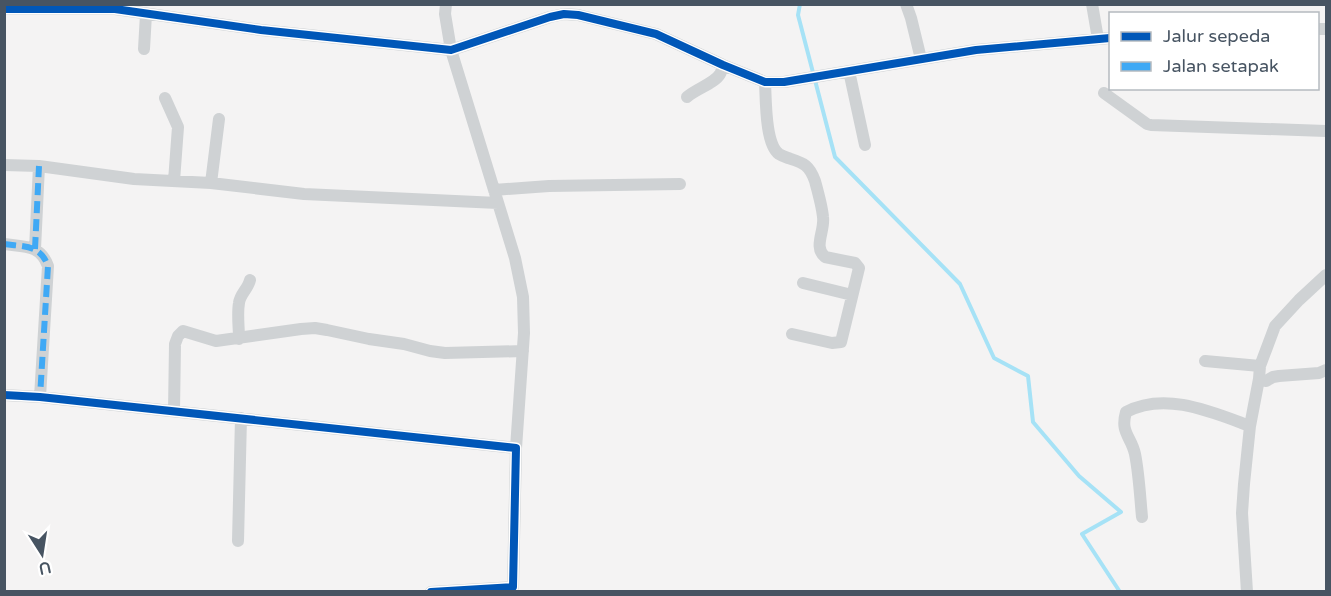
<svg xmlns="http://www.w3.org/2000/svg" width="1331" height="596" font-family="'Varela Round',sans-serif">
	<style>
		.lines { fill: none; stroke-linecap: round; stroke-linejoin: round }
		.stream { stroke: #a6e2f6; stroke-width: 4 }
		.minor { stroke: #cfd2d4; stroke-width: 12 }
		.quiet { stroke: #3fa9f5; stroke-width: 6; stroke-dasharray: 12 6; stroke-linecap: butt }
		.cycleway-casing { stroke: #fff; stroke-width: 11 }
		.cycleway { stroke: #0057b8; stroke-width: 8 }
	</style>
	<rect width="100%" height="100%" fill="#f4f3f3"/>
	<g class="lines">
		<path class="stream" d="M800 4 798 15 835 157 960 284 994 358 1028 376 1033 422 1079 476 1121 512 1082 534 1120 592"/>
		<path class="minor" d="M446 4 445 14 451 50 515 258 523 297 524 333 516 448
			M906 4 911 18 921 59
			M1092 4 1098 39
			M4 9H115L261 30 451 50 550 17 564 14 578 15 656 34 723 65 765 82H784L976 50 1110 38
			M1318 29H1326
			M144 49 146 14
			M849 71 865 145
			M765 82C766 99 765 144 779 154 782 156 785 157 788 158 803 163 809 164 815 181 818 192 822 206 823 217 825 231 813 247 825 257L855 263 859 268 841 342 832 343 792 334
			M1104 93 1147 124 1151 125 1326 131
			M687 97C696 89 715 83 720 74 721 73 723 66 723 65
			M165 98 178 127 174 181
			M4 165 39 166 134 179 211 183 304 194 498 203
			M211 183 219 119
			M494 190 549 186 680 184
			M4 244C24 247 40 244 48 266L40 397
			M35 249 39 166
			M803 283 852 295
			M239 339C239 327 237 314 239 303 240 294 248 289 250 280
			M1205 361 1260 366
			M1259 379 1266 381 1273 377 1279 376 1319 373 1326 370
			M4 395 40 397 516 448 513 587 431 592
			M174 411 175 344 178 336 183 331 216 341 301 329 315 328 327 330 369 339 404 344 430 351 445 353 523 351
			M1142 517C1140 496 1139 474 1135 454 1131 436 1120 433 1126 412 1165 391 1212 412 1250 426
			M238 541 241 418
			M1247 592 1242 513 1244 484 1250 426 1259 379 1260 366 1275 326 1299 300 1326 275"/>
		<path class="quiet" d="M4 244C24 247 40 244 48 266L40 397
			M35 249 39 166"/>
		<defs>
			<path id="cycleway" d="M4 9H115L261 30 451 50 550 17 564 14 578 15 656 34 723 65 765 82H784L976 50 1110 38
				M4 395 40 397 516 448 513 587 431 592"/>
		</defs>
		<use href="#cycleway" class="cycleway-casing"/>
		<use href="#cycleway" class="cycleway"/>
	</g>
	<rect width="1331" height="596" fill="none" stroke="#475462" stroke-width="12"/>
	<rect x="1109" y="12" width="210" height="78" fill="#ffffff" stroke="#b5bbc0" stroke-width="1.5"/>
	<rect x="1121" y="32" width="30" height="9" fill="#0057b8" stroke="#b5bbc0" stroke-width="1.5"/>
	<text x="1163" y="42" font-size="18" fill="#475462">Jalur sepeda</text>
	<rect x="1121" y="62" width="30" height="9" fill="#3fa9f5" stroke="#b5bbc0" stroke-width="1.5"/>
	<text x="1163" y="72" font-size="18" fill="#475462">Jalan setapak</text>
	<g transform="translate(42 554) rotate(168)" stroke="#ffffff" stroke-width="4.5" paint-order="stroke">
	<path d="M0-4.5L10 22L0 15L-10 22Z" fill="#475462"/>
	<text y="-9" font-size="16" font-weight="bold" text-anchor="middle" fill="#475462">U</text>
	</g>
</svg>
